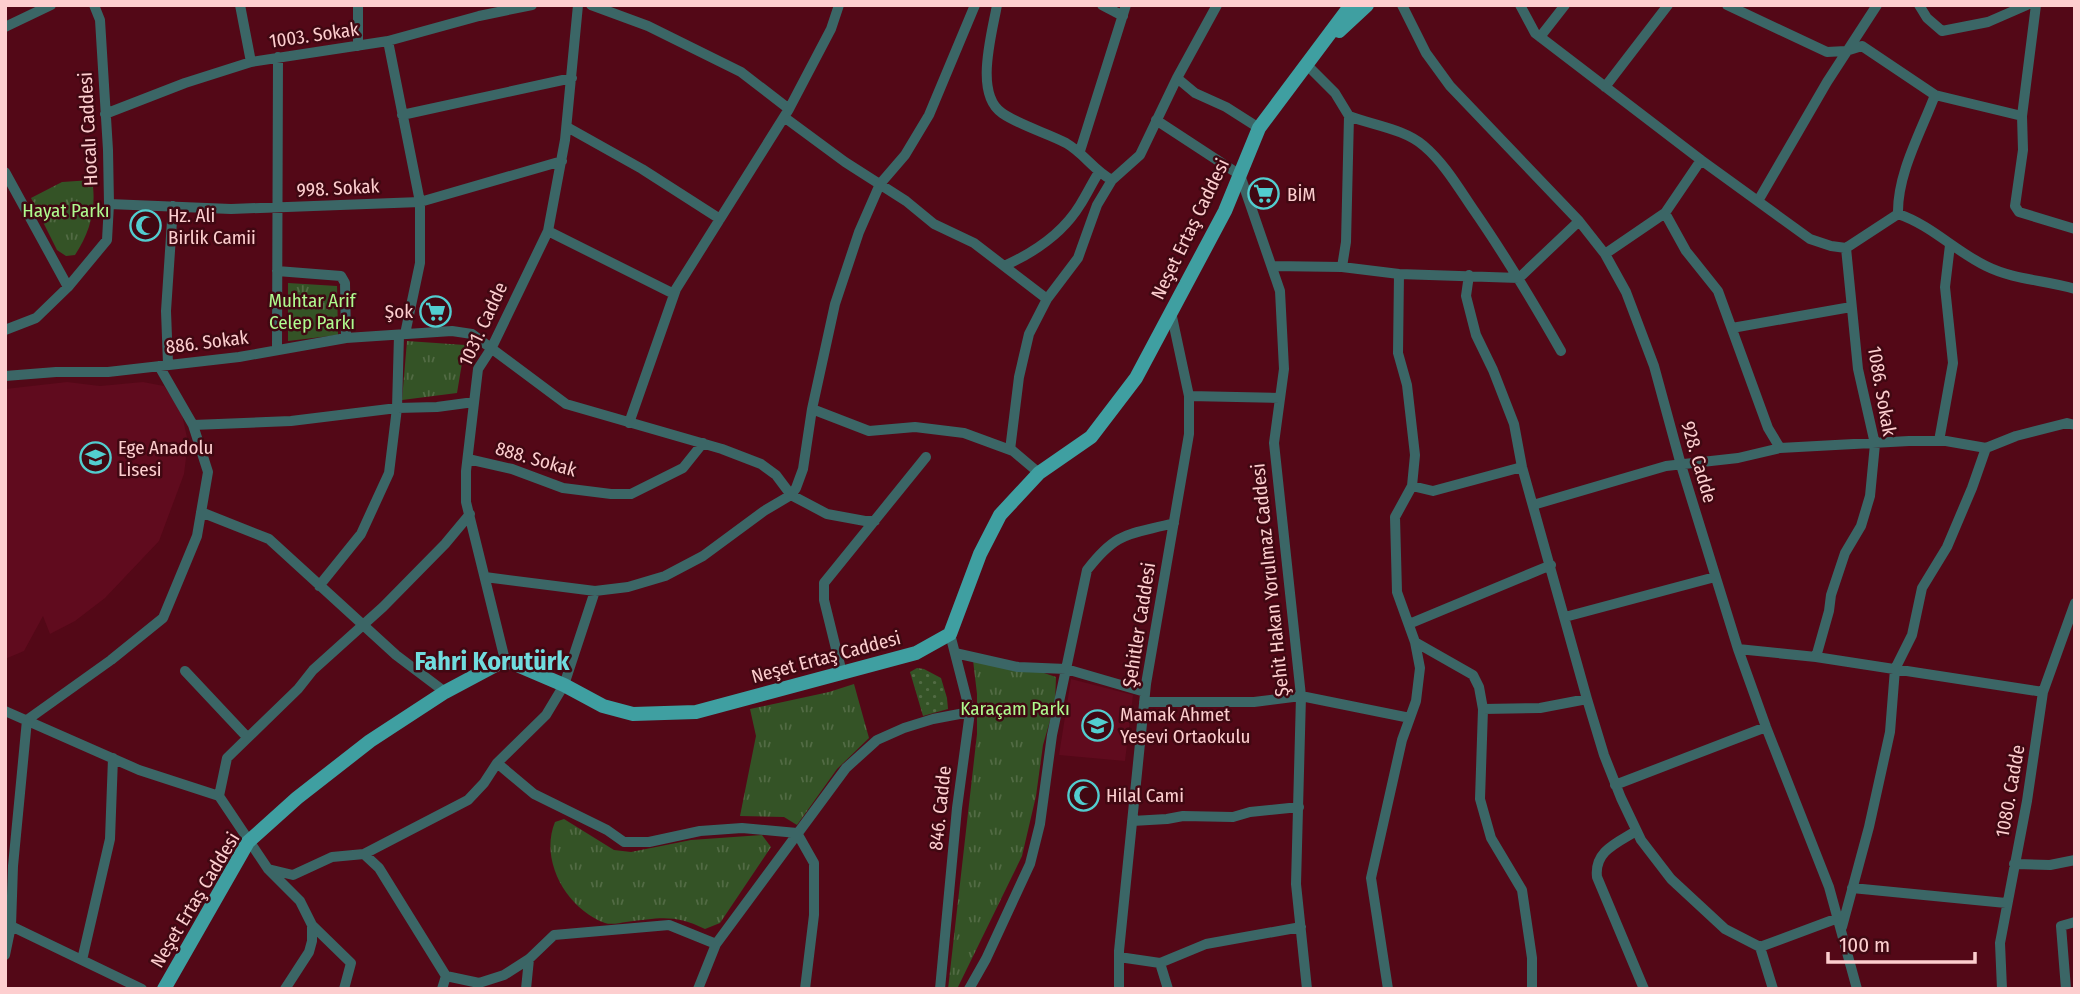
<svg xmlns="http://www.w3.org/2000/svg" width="2080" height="994" font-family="'Fira Sans Condensed',sans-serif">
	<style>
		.built { fill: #600b1e }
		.grass { fill: url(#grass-dots) }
		.park { fill: url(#park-tufts) }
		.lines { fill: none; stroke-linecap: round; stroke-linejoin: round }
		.minor { stroke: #3b6666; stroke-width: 10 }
		.major { stroke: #3f9fa1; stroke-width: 14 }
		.labels { text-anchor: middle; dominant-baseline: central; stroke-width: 5; stroke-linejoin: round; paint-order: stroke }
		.street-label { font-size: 19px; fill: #fdcecf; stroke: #400812 }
		.poi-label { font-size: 19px; fill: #fdcecf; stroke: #400812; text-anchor: start }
		.park-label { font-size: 19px; fill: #affb8f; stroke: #400812 }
		.district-label { font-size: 26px; font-weight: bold; fill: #70dcde; stroke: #400812 }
	</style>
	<defs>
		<pattern id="grass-dots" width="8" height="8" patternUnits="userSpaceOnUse" patternTransform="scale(1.75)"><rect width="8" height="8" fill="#345326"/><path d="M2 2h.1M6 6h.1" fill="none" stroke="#526b44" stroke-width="1.8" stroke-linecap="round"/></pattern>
		<pattern id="park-tufts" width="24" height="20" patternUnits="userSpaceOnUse" patternTransform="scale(1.75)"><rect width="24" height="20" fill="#345326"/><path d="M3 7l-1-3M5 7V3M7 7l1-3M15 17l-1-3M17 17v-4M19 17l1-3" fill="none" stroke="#526b44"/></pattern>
	</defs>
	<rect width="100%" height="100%" fill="#530817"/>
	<path class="built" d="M67 382 100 386 143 382 164 386 181 410 188 442 184 474 159 541 105 598 75 621 50 634 43 616 24 651 5 659V389Z
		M1071 679 1133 695 1125 761 1059 755Z"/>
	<path class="grass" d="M917 668 924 669 941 678 947 698 948 709 923 716 910 672Z"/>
	<path class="park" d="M92 180C97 207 90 233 75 255L66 256 57 250 31 198 62 182Z
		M288 283 337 286 338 335 288 341Z
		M407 341 465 345 457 393 402 400Z
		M973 660 1035 670 1056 677 1055 703 1043 745 1036 796 1022 856 957 989H948L977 734V694Z
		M854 684 869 738 837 769 797 825 784 817 740 816 756 736 750 709 829 692Z
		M564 819 614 850 631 852 691 840 762 835 771 847 720 923 705 929C674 914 660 918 626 922 620 923 611 925 605 923 567 909 539 861 555 822Z"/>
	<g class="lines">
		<path class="minor" d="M240 5 251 62
			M591 5 648 26 741 72 789 109
			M997 5C992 34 974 94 1002 113 1019 125 1047 133 1066 143 1085 154 1094 171 1112 180
			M1102 5 1123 16
			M1402 5 1426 53 1450 86 1579 221 1605 254 1626 292 1654 366 1681 465 1738 649 1766 727 1829 887 1857 989
			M1520 5 1535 33 1701 160 1810 239 1831 246 1846 248 1898 214C1931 225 1955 251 1986 266 2014 280 2045 280 2075 289
			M1727 5 1827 52 1846 51 1862 46 1935 95 2022 116
			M1919 5 1927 18 1942 31 1988 22 2027 5
			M2036 5 2022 116 2023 150 2015 206 2019 212 2075 229
			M5 27 51 5
			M1540 37 1565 5
			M388 41 420 202V263L405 334
			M358 46V5
			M1306 64 1335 93 1349 116 1346 242 1342 267
			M1177 78 1195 93 1226 107 1259 128
			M1605 87 1668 5
			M105 114 185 83 251 62 388 41 479 16 532 5
			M402 115 572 78
			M1349 116C1372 125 1405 129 1424 146 1444 163 1458 187 1473 209 1505 255 1533 302 1561 351
			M784 117 845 162 906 201 934 224 974 243 1047 299
			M1156 120 1240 175 1280 291 1284 369 1274 443 1301 696 1296 884 1307 989
			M567 127 642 169 720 219
			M1080 151 1126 5
			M5 172 68 287
			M1758 201 1827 82 1877 5
			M109 204 231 209 420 202 562 161
			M1665 213 1686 251 1718 291 1768 428 1780 448
			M1898 214C1897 174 1921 132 1935 95
			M548 231 674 294
			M1605 254 1665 213 1701 160
			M1004 266C1033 253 1063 233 1080 205 1087 194 1092 183 1099 172
			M1272 266 1342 267 1399 274 1519 278 1579 221
			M277 271 341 276 345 283 346 338
			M1469 275 1466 296 1476 335 1493 370 1514 424 1522 467 1587 699 1604 755 1621 798 1641 840 1671 879 1725 929 1760 947 1773 989
			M1732 328 1851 307
			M5 330 36 318 68 287 107 240 109 204 108 150 100 20 94 5
			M277 350 278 57
			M168 364 166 311 173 206
			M5 376 56 372H108L239 357 346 338 452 331 472 334 566 404 722 449 761 464 776 475 791 495 827 514 865 521H875
			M1189 396 1280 398
			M812 409 869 431 915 427 964 433 1013 451 1039 473
			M629 423 676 289 789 109 831 29 839 5
			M193 425 291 421 397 408 437 407 474 402
			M1939 441 1953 363 1945 287 1950 245
			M1010 450 1019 377 1029 334 1047 299 1078 258 1097 205 1112 180 1140 155 1177 78 1217 5
			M468 459 512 469 563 488 611 494H631L683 468 703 443
			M1412 486 1433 491 1522 467
			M1533 505 1666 466 1738 458 1780 448 1909 441H1946L1986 448 2016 436 2067 423 2075 425
			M201 512 269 539 396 655 445 692
			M485 577 595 591 628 587 665 576 703 556 764 511 791 495 796 488 803 469 812 409 835 304 859 232 880 184 905 155 929 115 975 5
			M319 586 361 534 389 473 397 408 399 335
			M1565 617 1715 577
			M1409 624 1551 565
			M1415 642 1473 675 1479 687 1483 709 1480 799 1491 838 1522 890 1532 958V989
			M1738 649 1816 657 2043 692
			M955 653 1018 667 1066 669 1145 692
			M1816 657 1829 611 1831 595 1845 553 1861 526 1870 496 1875 444 1858 369 1846 248
			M505 660 466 502V471L478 369 491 349 548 231 565 140 578 5
			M185 671 247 737
			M842 673 824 600V583L926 457
			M1144 702H1254L1301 696 1410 718
			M1483 709 1540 708 1587 699
			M5 711 139 770 219 796 268 869 300 901 312 925V941L309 952 285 989
			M497 763 534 794 607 830 624 842H649L700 831 742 828 797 833
			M1615 785 1766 727
			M219 796 227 758 298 689 313 670 383 607 445 544 470 514
			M1132 821 1167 819 1183 816 1233 817 1250 812 1299 807
			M1636 831C1617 843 1594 851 1597 877L1644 989
			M797 833 814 863V915L805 989
			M364 854 379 868 446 976 442 989
			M2014 864 2050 865 2075 860
			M268 869 293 875 332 857 364 854 468 800 484 783 497 763 546 715 564 685 595 591
			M1852 888 2006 903
			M312 925 351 963 344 989
			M11 926 142 989
			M1842 927 1869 827 1890 732 1895 669 1912 635 1922 588 1947 547 1972 488 1986 448
			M1760 947 1838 918
			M5 955 11 926 13 866 27 720 111 660 163 618 197 536 208 472 193 425 159 366
			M1119 957 1160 963 1168 989
			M82 960 110 839 113 758
			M1160 963 1206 944 1301 927
			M446 976 479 983 504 975 529 959 554 935 669 925 716 944
			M526 989 529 959
			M698 989 716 944 846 768 877 740 904 728 933 719 970 712
			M940 989 957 808 970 712 950 634
			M969 989 986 959 1030 864 1040 824 1052 735 1087 570C1118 530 1129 535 1174 523
			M1119 989V951L1146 684 1189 434V396L1171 312
			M1388 989 1371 878 1402 740 1416 701 1420 668 1415 642 1397 592 1395 517 1412 486 1415 455 1407 385 1398 353 1399 274
			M2002 989 2000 943 2027 801 2043 692 2075 603
			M2066 989 2061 926 2075 922"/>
		<path class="major" d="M1339 31 1367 5
			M164 989 248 842 297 798 370 741 445 692 505 660 564 685 603 706 633 714 696 712 916 653 950 634 980 554 1000 515 1039 473 1091 437 1136 378 1225 211 1259 128 1351 5"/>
	</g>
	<defs>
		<symbol id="supermarket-ring" viewBox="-11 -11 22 22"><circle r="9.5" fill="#400812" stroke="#52cdcf" stroke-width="1.5"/><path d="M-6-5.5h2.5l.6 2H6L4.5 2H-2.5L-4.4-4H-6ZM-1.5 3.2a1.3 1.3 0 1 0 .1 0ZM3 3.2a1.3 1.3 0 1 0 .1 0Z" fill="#52cdcf"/></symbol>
		<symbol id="mosque-ring" viewBox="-11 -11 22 22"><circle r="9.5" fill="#400812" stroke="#52cdcf" stroke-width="1.5"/><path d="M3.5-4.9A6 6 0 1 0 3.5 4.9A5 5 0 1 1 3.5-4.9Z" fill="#52cdcf"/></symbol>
		<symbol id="school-ring" viewBox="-11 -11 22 22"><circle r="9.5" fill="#400812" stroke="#52cdcf" stroke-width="1.5"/><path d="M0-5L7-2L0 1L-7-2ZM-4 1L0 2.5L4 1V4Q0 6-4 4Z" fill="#52cdcf"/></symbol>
	</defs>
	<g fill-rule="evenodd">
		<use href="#supermarket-ring" x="1246" y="176" width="35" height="35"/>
		<use href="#mosque-ring" x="128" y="208" width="35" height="35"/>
		<use href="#supermarket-ring" x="418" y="294" width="35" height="35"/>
		<use href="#school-ring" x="78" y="440" width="35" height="35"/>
		<use href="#school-ring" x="1080" y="708" width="35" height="35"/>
		<use href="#mosque-ring" x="1066" y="778" width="35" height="35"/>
	</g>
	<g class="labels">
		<g class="street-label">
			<text transform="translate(314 35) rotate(-8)">1003. Sokak</text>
			<text transform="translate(88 129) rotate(-93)">Hocalı Caddesi</text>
			<text transform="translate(338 188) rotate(-3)">998. Sokak</text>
			<text transform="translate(1190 229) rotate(-64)">Neşet Ertaş Caddesi</text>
			<text transform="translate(483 324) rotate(-65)">1031. Cadde</text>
			<text transform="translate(207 342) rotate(-7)">886. Sokak</text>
			<text transform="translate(1882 391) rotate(80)">1086. Sokak</text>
			<text transform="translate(536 459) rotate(16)">888. Sokak</text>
			<text transform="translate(1699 462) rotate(74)">928. Cadde</text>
			<text transform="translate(1270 580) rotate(-96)">Şehit Hakan Yorulmaz Caddesi</text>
			<text transform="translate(1139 625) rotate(-81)">Şehitler Caddesi</text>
			<text transform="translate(826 657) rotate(-15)">Neşet Ertaş Caddesi</text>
			<text transform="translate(2010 791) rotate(-80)">1080. Cadde</text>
			<text transform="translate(940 808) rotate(-84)">846. Cadde</text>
			<text transform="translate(195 900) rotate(-59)">Neşet Ertaş Caddesi</text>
		</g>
		<g class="poi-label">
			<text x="1287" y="194">BİM</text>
			<text x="168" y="215">Hz. Ali<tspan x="168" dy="22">Birlik Camii</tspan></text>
			<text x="413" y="311" text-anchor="end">Şok</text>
			<text x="118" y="447">Ege Anadolu<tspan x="118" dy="22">Lisesi</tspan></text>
			<text x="1120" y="714">Mamak Ahmet<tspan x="1120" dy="22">Yesevi Ortaokulu</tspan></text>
			<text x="1106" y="795">Hilal Cami</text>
		</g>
		<g class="park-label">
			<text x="66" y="210">Hayat Parkı</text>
			<text x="312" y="300">Muhtar Arif<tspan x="312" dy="22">Celep Parkı</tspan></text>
			<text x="1015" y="708">Karaçam Parkı</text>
		</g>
		<g class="district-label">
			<text x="492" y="661">Fahri Korutürk</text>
		</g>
	</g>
	<rect width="2080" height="994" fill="none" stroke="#fdcecf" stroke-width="14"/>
	<path d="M1828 952v10h147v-10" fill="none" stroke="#fdcecf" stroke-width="3.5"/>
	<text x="1839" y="952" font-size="21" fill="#fdcecf" stroke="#400812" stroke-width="5" paint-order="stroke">100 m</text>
</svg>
